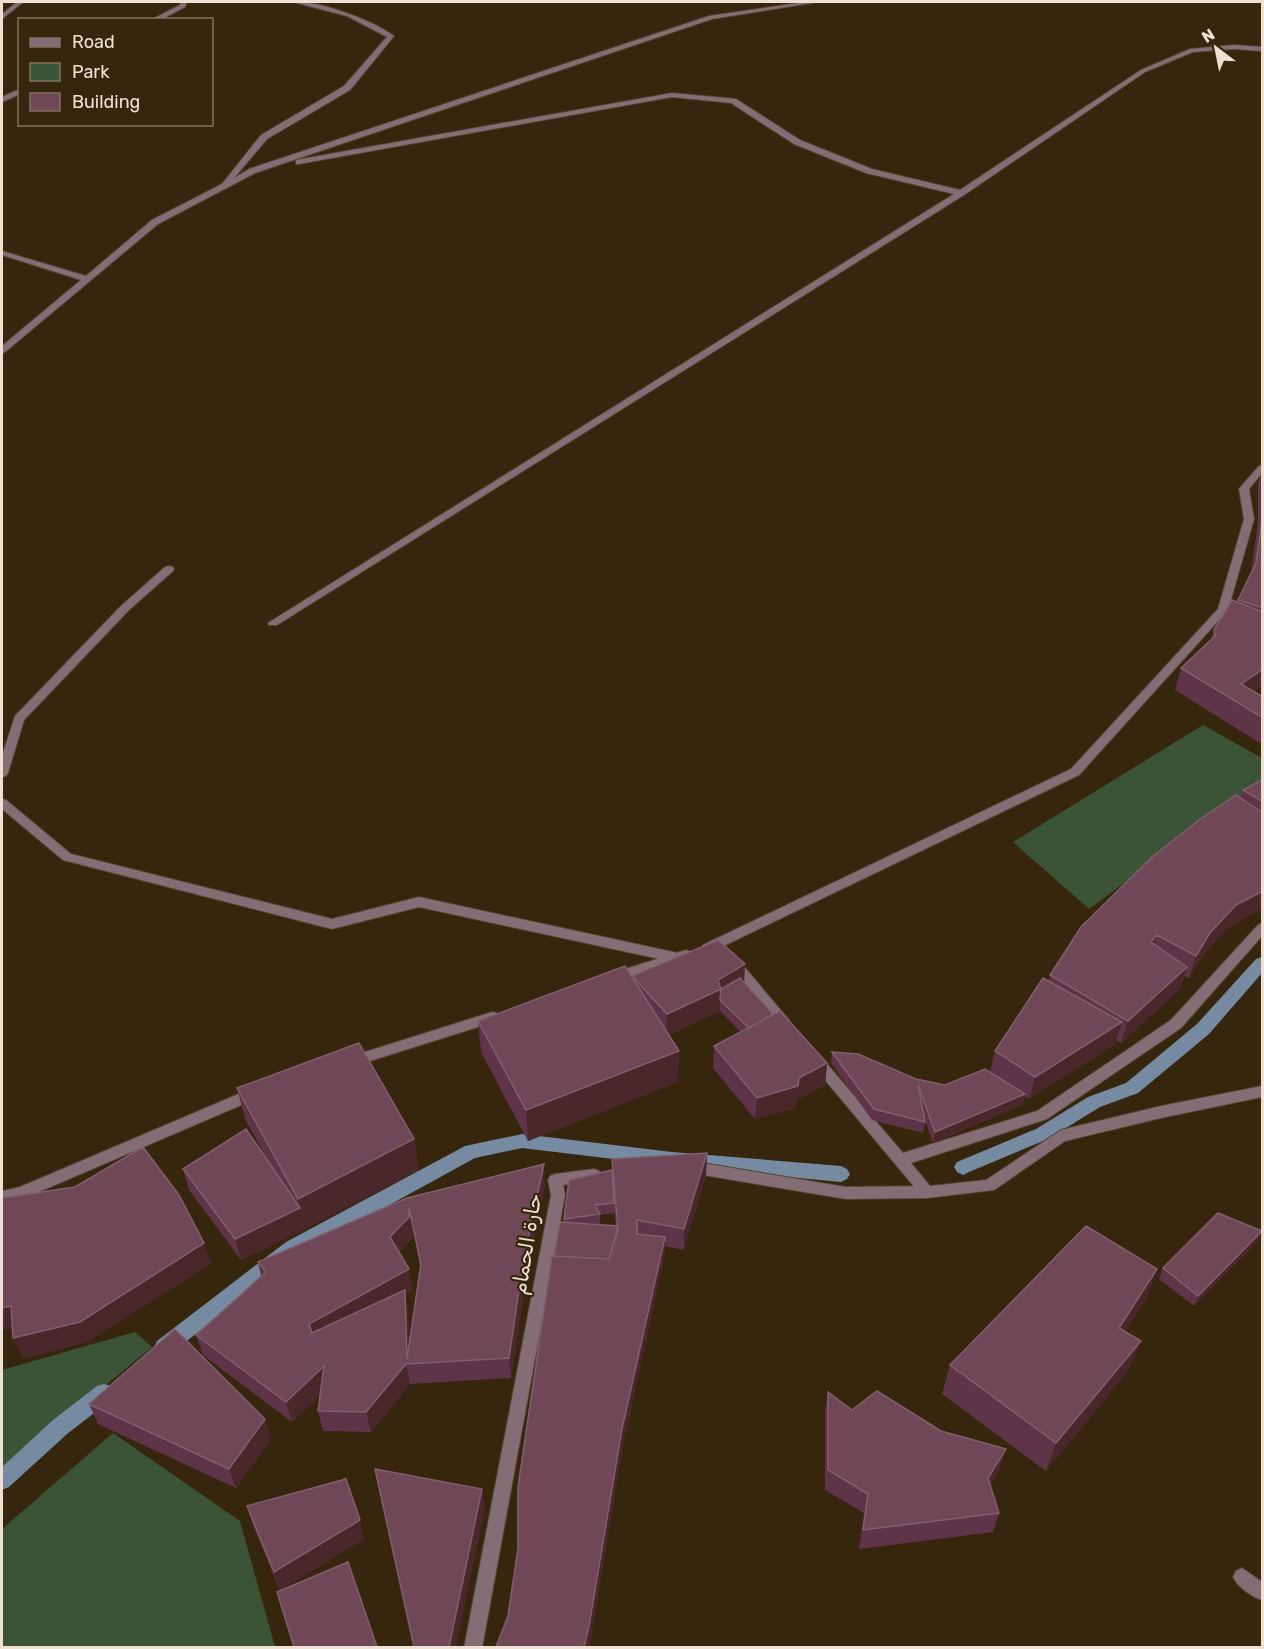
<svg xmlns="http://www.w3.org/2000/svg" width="1264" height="1649" font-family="Rubik,'Noto Naskh Arabic',sans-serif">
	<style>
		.green { fill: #3b5337 }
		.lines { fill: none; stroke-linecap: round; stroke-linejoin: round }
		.stream { fill: #768ba2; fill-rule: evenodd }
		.service-casing { stroke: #53442e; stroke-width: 2 }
		.minor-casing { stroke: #53442e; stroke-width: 2 }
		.service { fill: #856d76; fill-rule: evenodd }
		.minor { fill: #856d76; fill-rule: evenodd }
		.wall { fill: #603448; fill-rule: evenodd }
		.shaded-wall { fill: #49272b }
		.building { fill: #6f4757; stroke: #825f6b; stroke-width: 1.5; fill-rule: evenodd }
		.labels { text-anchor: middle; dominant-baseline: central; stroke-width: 4.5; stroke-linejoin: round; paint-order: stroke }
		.near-street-label { font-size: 21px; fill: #ece1d3; stroke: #36260e }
	</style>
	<rect width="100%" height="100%" fill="#36260e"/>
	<path class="green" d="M1203 725 1262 758V782L1089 909 1013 842Z
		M135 1332 152 1347 2 1471V1370Z
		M113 1433 240 1521 275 1647H2V1529Z"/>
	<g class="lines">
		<path class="stream" d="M1262 957V973L1209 1034 1138 1093 1100 1107 1048 1139 969 1172 963 1175 957 1172 954 1167 957 1162 1036 1129 1088 1097 1126 1083 1197 1024 1256 959Z
			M522 1134 672 1152 841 1166 847 1169 850 1174 847 1179 841 1182 672 1166 522 1148 475 1158 300 1254 171 1353 164 1356 157 1353 154 1347 157 1341 286 1242 465 1146Z
			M104 1384 111 1386 114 1393 111 1400 67 1434 9 1487 2 1490V1467L53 1420 97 1386Z"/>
		<defs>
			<path id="service" d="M169 566 173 567 174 569 173 571 129 610 24 720 8 773 6 776 2 777V756L15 716 121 606 165 567Z
				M2 799 6 800 71 854 332 919 419 897 678 953 683 955 684 958 683 961 678 963 419 907 332 929 63 860 2 809Z
				M1262 923V936L1181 1028 1047 1119 911 1163 930 1186 986 1180 1061 1130 1161 1106 1262 1086V1097L1161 1118 1065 1141 994 1190 927 1198 922 1196 810 1062 812 1058 817 1057 822 1058 903 1153 1037 1111 1171 1020 1258 925Z
				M736 961 741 963 789 1020 791 1024 789 1028 784 1029 779 1028 731 969 730 966 731 963Z"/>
			<path id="minor" d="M17 2H23L2 19V14Z
				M181 2H187L185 7 160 20H151L180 5Z
				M293 2C318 0 374 21 394 36L350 90 267 139 234 178 249 169 709 16 805 2H818L712 19 255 173 158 224 5 352 2 353V346L81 280 2 255V251L86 276 152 220 222 184 261 135 344 86 387 37 347 16Z
				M1234 45 1262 47V51L1234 49 1193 52 1145 72 964 195 277 625H269L268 623 954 194 866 173 794 144 731 103 672 97 299 164H296V160L672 93 736 99 800 140 872 169 960 190 1141 70 1190 49Z
				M20 89V94L2 102V97Z
				M1262 465V473L1249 489 1254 519 1228 610 1079 775 713 951H703L702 948 703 945 1071 769 1218 609 1244 519 1239 489 1259 466Z
				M686 950 691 952 692 955 691 958 614 983 609 982 607 978 609 974Z
				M492 1012 497 1013 499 1017 497 1021 351 1067 346 1066 344 1062 346 1058Z
				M255 1087 260 1089 262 1093 260 1097 27 1197 2 1203V1191L20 1187Z
				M691 1161 846 1187 927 1186 932 1188 934 1192 932 1196 927 1198 846 1199 691 1173 686 1171 684 1167 686 1163Z
				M594 1169 599 1171 601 1175 599 1179 563 1185 565 1195 482 1648H464L551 1195 548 1180 550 1176 555 1174Z
				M1242 1568 1262 1582V1600C1252 1597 1238 1587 1233 1577L1236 1571Z"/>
		</defs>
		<use href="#service" class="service-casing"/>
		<use href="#minor" class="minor-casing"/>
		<use href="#service" class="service"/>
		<use href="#minor" class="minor"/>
	</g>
	<path class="wall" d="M1263 469V685L1254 692 1263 697V745L1175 690 1181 668 1211 640 1214 630 1237 602 1251 574 1258 522V483Z
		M1263 779V908L1229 927 1203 955 1189 978 1184 976 1180 989 1121 1043 1116 1040 1115 1044 1029 1099 1025 1096 1022 1105 933 1143 925 1120 923 1133 872 1120 831 1063 832 1052 916 1079 945 1085 990 1072 995 1051 1049 981 1050 975 1240 798 1243 790Z
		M632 976 744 982 773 1014 827 1063 825 1085 797 1100 796 1108 755 1119 713 1068 714 1046 741 1032 720 1011 669 1035 679 1051 678 1082 528 1141 481 1052 478 1021Z
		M237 1088 414 1139 419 1170 305 1229 241 1260 189 1190 183 1169 267 1159 245 1119Z
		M707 1153 706 1174 684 1250 665 1246 664 1258 622 1449 589 1647H496L508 1616 564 1219 612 1170V1159ZM614 1211 616 1226 600 1225V1215L615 1213Z
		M545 1185 526 1278 511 1378 410 1384 371 1432 323 1431 318 1411 320 1395 292 1422 203 1355 196 1335 261 1276 258 1262 407 1198ZM413 1229 420 1267 409 1342 408 1310 405 1294 413 1290 399 1252 413 1238Z
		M1262 1231 1257 1242 1194 1306 1159 1279 1163 1268Z
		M1157 1269 1146 1299 1125 1331 1129 1370 1046 1471 942 1394 950 1365Z
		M828 1392 852 1410 1000 1469 990 1485 999 1513 993 1532 859 1549 864 1513 825 1490V1412Z
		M89 1404 265 1419 271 1439 236 1488 98 1424Z
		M247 1506 364 1539 280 1590 253 1525Z"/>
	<path class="shaded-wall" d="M1263 669V685L1238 703 1241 684Z
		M1263 891V908L1229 927 1203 955 1189 978 1196 956 1210 933 1236 905Z
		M1157 935 1150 957 1151 942Z
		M745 964 744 986 720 1001V1011L666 1036 667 1014Z
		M1187 967 1180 989 1121 1043 1128 1021Z
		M1122 1022 1115 1044 1029 1099 1035 1077Z
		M679 1051 678 1082 528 1141 526 1110Z
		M827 1063 825 1085 797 1100 796 1108 755 1119 757 1098 799 1078Z
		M1025 1094 1022 1105 933 1143 935 1132Z
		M414 1139 419 1170 305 1229 241 1260 235 1239 300 1208 298 1199Z
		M707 1153 706 1174 684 1250V1229Z
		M544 1164 545 1185 526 1278 511 1378 509 1358 524 1257Z
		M409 1208 413 1229V1238L394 1258 390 1237Z
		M1262 1231 1257 1242 1194 1306 1198 1296Z
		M665 1237 664 1258 622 1449 590 1644 589 1647H584L622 1429Z
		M204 1243 211 1264 88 1342 23 1359 13 1338Z
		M409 1269 413 1290 405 1294 408 1310 410 1363 314 1345 309 1324Z
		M1157 1269 1146 1299 1108 1357 1119 1328Z
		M11 1306 21 1327 2 1330V1308Z
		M1141 1341 1129 1370 1046 1471 1056 1443Z
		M406 1364 410 1384 371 1432 366 1412Z
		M324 1366 329 1386 292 1422 286 1402Z
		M265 1419 271 1439 236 1488 229 1469Z
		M1006 1449 1000 1469 982 1497 988 1478Z
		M482 1489 485 1508 456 1647H449Z
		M360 1520 364 1539 280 1590 274 1572Z"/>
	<path class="building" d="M1263 513V608L1238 600 1256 563Z
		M1232 600 1263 612V669L1241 684 1263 697V718L1181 668 1215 636 1214 630Z
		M1263 779V802L1243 790Z
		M1236 795 1263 813V891L1236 905 1210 933 1196 956 1157 935 1151 942 1187 967 1128 1021 1050 975 1081 927 1152 857 1199 820Z
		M718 940 745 964 718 980 721 989 667 1014 632 976Z
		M625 966 679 1051 526 1110 478 1021Z
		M740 978 773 1014 749 1028 720 1000 721 989Z
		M1043 978 1122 1022 1035 1077 995 1051Z
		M780 1011 827 1063 799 1078 798 1086 757 1098 714 1046Z
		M359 1043 414 1139 298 1199 237 1088Z
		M832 1052 858 1054 916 1079 945 1085 985 1069 1025 1094 935 1132 918 1085 925 1122 874 1109Z
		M246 1129 300 1208 235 1239 183 1169Z
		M143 1147 179 1195 204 1243 80 1322 13 1338 11 1306 2 1308V1198L75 1187Z
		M707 1153 684 1229 637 1220V1234L665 1237 622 1429 589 1626 584 1647H496L508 1616 518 1548V1487L552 1256 609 1259 618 1230 612 1159Z
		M544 1164 524 1257 509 1358 406 1364 366 1412 318 1411 324 1366 286 1402 196 1335 266 1272 258 1262 407 1198ZM409 1208 421 1264 407 1359 405 1290 312 1333 309 1324 409 1269 390 1237 409 1217Z
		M612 1170 614 1203 595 1205 600 1214 564 1219 569 1180Z
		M1218 1213 1262 1231 1198 1296 1163 1268Z
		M560 1222 617 1226V1231L609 1259 554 1256Z
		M1086 1226 1157 1269 1119 1328 1141 1341 1056 1443 950 1365Z
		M175 1329 265 1419 229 1469 89 1404Z
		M877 1391 941 1431 1006 1449 988 1478 999 1513 863 1530 868 1494 828 1470V1392L852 1410Z
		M375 1469 482 1489 449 1647H414Z
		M346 1479 360 1520 274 1572 247 1506Z
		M348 1562 377 1647H294L277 1592Z"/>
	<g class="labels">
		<g class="near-street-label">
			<text transform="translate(526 1244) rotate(-81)">حارة الحمام</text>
		</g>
	</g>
	<rect width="1264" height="1649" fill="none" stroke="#ece1d3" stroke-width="6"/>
	<rect x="18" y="18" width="195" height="108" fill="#36260e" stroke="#7f715d" stroke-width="1.5"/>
	<rect x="30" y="38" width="30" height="9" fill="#856d76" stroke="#7f715d" stroke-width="1.5"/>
	<text x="72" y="48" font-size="18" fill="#ece1d3">Road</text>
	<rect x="30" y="63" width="30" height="18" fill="#3b5337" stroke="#7f715d" stroke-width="1.5"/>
	<text x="72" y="78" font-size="18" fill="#ece1d3">Park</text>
	<rect x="30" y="93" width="30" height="18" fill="#6f4757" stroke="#7f715d" stroke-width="1.5"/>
	<text x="72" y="108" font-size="18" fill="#ece1d3">Building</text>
	<g transform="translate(1216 48) rotate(328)" stroke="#36260e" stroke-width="4.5" paint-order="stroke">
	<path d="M0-4.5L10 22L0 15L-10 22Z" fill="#ece1d3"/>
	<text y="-9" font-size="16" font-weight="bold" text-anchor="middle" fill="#ece1d3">N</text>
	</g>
</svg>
